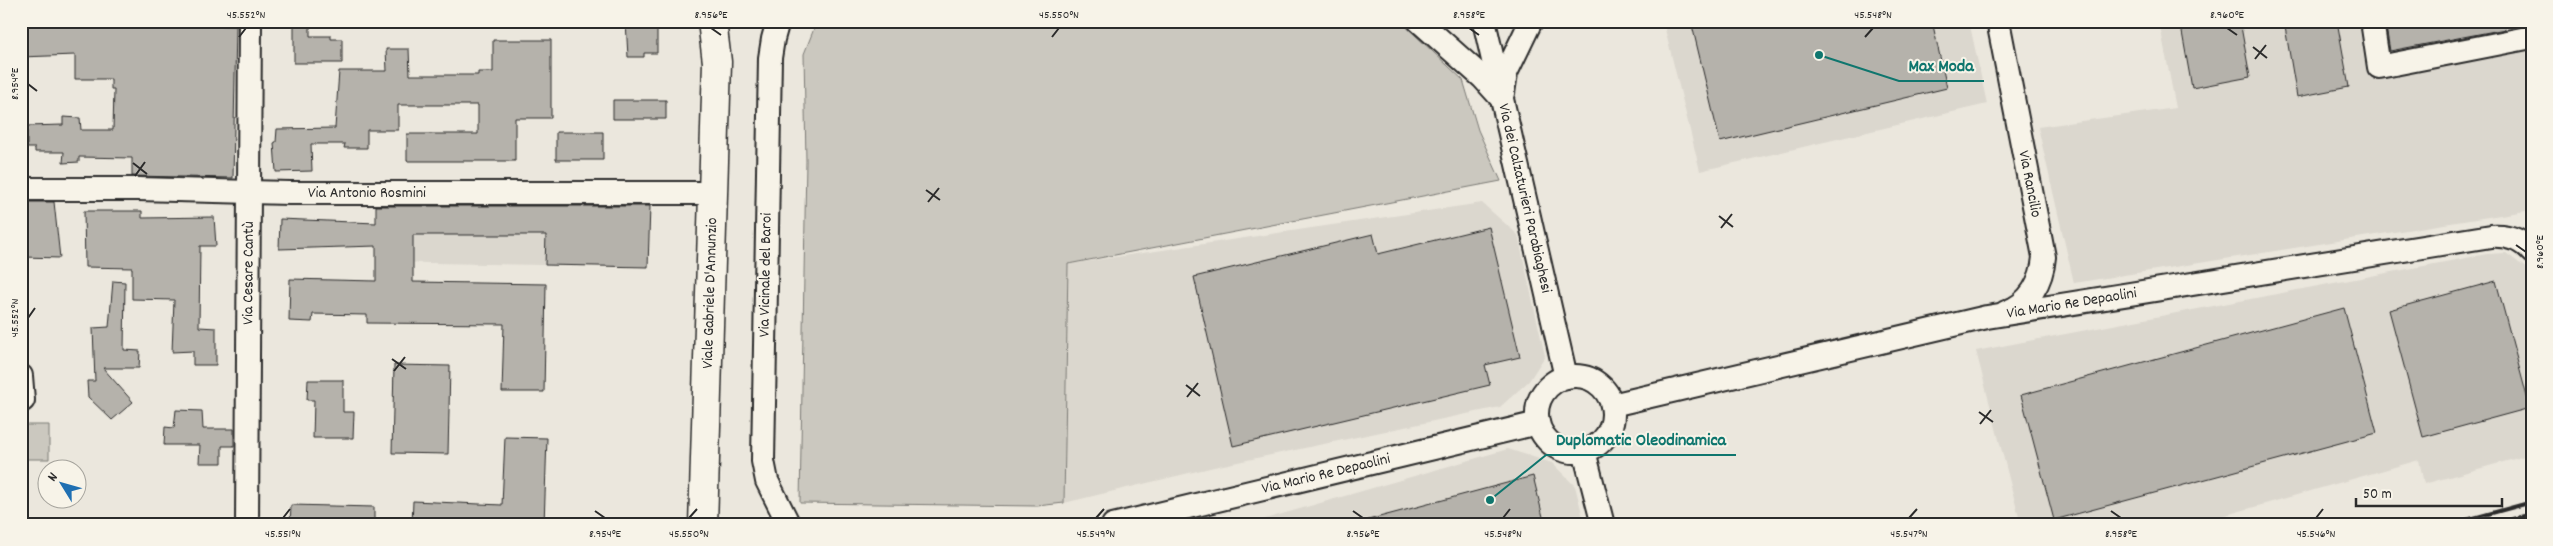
<svg xmlns="http://www.w3.org/2000/svg" width="2553" height="546" font-family="Dekko,sans-serif">
	<style>
		.built { fill: #dbd7ce }
		.green { fill: #cbc8bf; stroke: #7b7a75 }
		.building { fill: #b5b2ab; stroke: #2b2b2b }
		.lines { fill: none; stroke-linecap: round; stroke-linejoin: round }
		.minor-casing { stroke: #2b2b2b; stroke-width: 26 }
		.major-casing { stroke: #2b2b2b; stroke-width: 31 }
		.minor { stroke: #f7f3e8; stroke-width: 22 }
		.major { stroke: #f7f3e8; stroke-width: 28 }
		.rail { stroke: #2b2b2b; stroke-width: 4 }
		.ticks { fill: none; stroke: #2b2b2b; stroke-width: 2 }
		.labels { text-anchor: middle; dominant-baseline: central; stroke-width: 4; stroke-linejoin: round; paint-order: stroke }
		.street-label { font-size: 16px; fill: #2b2b2b; stroke: #f7f3e8 }
		.leader { fill: none; stroke: #0f766e; stroke-width: 2 }
		.callout-dot { fill: #0f766e; stroke: #f7f3e8; stroke-width: 2 }
		.callout-label { font-size: 18px; text-anchor: middle; font-weight: bold; fill: #0f766e; stroke: #f7f3e8; stroke-width: 4; stroke-linejoin: round; paint-order: stroke }
		.neatline { fill: none; stroke: #2b2b2b; stroke-width: 2 }
		.ticks-label { font-size: 12px; text-anchor: middle; fill: #2b2b2b }
	</style>
	<rect width="100%" height="100%" fill="#ebe7dd"/>
	<filter id="ink" filterUnits="userSpaceOnUse"><feTurbulence type="fractalNoise" baseFrequency=".02" numOctaves="2"/><feDisplacementMap in="SourceGraphic" scale="10" xChannelSelector="R" yChannelSelector="G"/><feConvolveMatrix kernelMatrix="1 2 1 2 8 2 1 2 1" color-interpolation-filters="sRGB"/></filter>
	<g filter="url(#ink)">
		<path class="built" d="M1663 21H1969L1987 104 1700 171Z
			M2159 21H2532V210L2074 283 2038 127 2176 108Z
			M650 194 648 267 376 262V201Z
			M1482 203 1518 235 1545 356 1529 381 1500 407 1214 467 1064 503 1068 264Z
			M2506 253 2527 269 2532 288V454L2424 484 2419 460 2191 525H2021L1976 351 2487 254Z
			M1508 449 1552 463 1575 486 1585 525H1244Z"/>
		<path class="green" d="M817 21H1400L1463 80 1478 130 1501 181 1068 264 1064 503 1037 506 800 503 806 161 804 54Z
			M21 425H49V459H21Z"/>
		<path class="building" d="M21 21H201V25L236 26 233 178 132 176V158L79 157V162L63 163 64 152H35V148H27V126L63 125V117L80 118 81 130H113L114 89H111V79H75V55L21 57Z
			M294 21H310V36H331V39H342V63H294Z
			M626 21H657V53H644V57H628Z
			M1691 21H1932L1947 88 1720 142Z
			M2180 21H2240L2250 77 2192 88Z
			M2284 21H2337L2349 87 2297 97Z
			M2385 21H2504L2505 29 2390 51Z
			M493 40H551V118H515V161H407V134H478V105H398V130H367V148H344L345 144H311L312 171 276 172 274 143 276 142 277 129 335 128 339 71H387L386 49H409L410 75H478V72H493Z
			M613 100H666V119H613Z
			M556 132H603V160H556Z
			M25 202H54L60 258 23 257 21 206Z
			M376 206H650L648 267 545 265 546 235H413V282L546 284 544 392H502L504 324 367 323V315L313 314 312 322 289 321 290 279 376 281V246L279 249 280 219 376 223Z
			M84 211H142V218L214 217 216 246H200L199 327 216 328V365H193V351L172 352 174 300 132 299V268L85 267Z
			M1489 227 1520 357 1485 365 1490 385 1233 446 1194 277 1373 234 1378 254Z
			M113 281 125 282 124 350 140 351 139 368H103L133 402 112 420 88 397 87 381H95L93 328 109 327Z
			M2496 281 2530 408 2423 437 2389 310Z
			M2344 308 2377 433 2054 520 2021 395Z
			M394 365 450 366 448 454 392 453Z
			M308 380H343V412H354L353 438H313L314 400H307Z
			M176 410 202 411 203 429H234V446H222V463H199L200 445H164L165 427 174 428Z
			M505 437 547 438 544 525H412L413 501 502 505Z
			M1533 476 1545 525H1369L1368 520Z
			M291 505 374 507V525H290Z"/>
		<g class="lines">
			<defs>
				<g id="minor">
					<path d="M778 21 773 39 770 58 763 461 767 481 789 525"/>
					<path d="M1419 21 1483 78 1502 99"/>
					<path id="s1" d="M1484 21 1566 377"/>
					<path id="s2" d="M1998 21 2044 257C2042 281 2030 304 2006 312"/>
					<path d="M2372 21 2379 67 2532 37"/>
					<path d="M1503 93 1506 73 1531 21"/>
					<path id="s3" d="M21 189H138L290 193H712"/>
					<path d="M21 376 23 400"/>
					<circle cx="1575" cy="414" r="38"/>
					<path id="s4" d="M1612 405 1987 317 2491 236C2507 235 2521 239 2532 252"/>
					<path d="M1584 451 1603 525"/>
					<path id="s5" d="M247 525 250 21"/>
					<path id="s6" d="M1113 525 1538 423"/>
				</g>
				<g id="major">
					<path id="s7" d="M703 525 717 62 712 21"/>
				</g>
			</defs>
			<use href="#minor" class="minor-casing"/>
			<use href="#major" class="major-casing"/>
			<use href="#minor" class="minor"/>
			<use href="#major" class="major"/>
			<path class="rail" d="M2448 525 2532 502
				M2489 525 2532 514"/>
		</g>
	</g>
	<path class="ticks" d="M711 28 721 35M1469 28 1479 35M2227 28 2237 35M239 37 246 28M1052 37 1059 28M1865 37 1873 28M2253 47 2267 58M2255 59 2266 45M28 84 37 91M133 163 147 174M135 176 145 162M926 190 940 200M928 202 939 188M1719 216 1733 227M1721 228 1732 214M2516 245 2526 252M28 318 35 308M392 359 406 369M394 371 405 357M1186 385 1200 396M1187 397 1198 383M1979 412 1993 422M1980 424 1991 410M595 511 605 518M1353 511 1363 518M2111 511 2121 518M283 518 290 509M689 518 697 509M1096 518 1104 509M1503 518 1510 509M1909 518 1917 509M2316 518 2323 509"/>
	<g class="labels">
		<g class="street-label">
			<text stroke="none"><textPath href="#s2" startOffset="166">Via Rancilio</textPath></text>
			<text stroke="none"><textPath href="#s3" startOffset="346">Via Antonio Rosmini</textPath></text>
			<text stroke="none"><textPath href="#s1" startOffset="182">Via dei Calzaturieri Parabiaghesi</textPath></text>
			<text stroke="none"><textPath href="#s5" startOffset="252">Via Cesare Cantù</textPath></text>
			<text transform="translate(766 275) rotate(-89)">Via Vicinale del Baroi</text>
			<text stroke="none"><textPath href="#s7" startOffset="232">Viale Gabriele D'Annunzio</textPath></text>
			<text stroke="none"><textPath href="#s4" startOffset="471">Via Mario Re Depaolini</textPath></text>
			<text stroke="none"><textPath href="#s6" startOffset="219">Via Mario Re Depaolini</textPath></text>
		</g>
	</g>
	<path class="leader" d="M1819 55L1899 81H1984M1490 500L1546 455H1736"/>
	<g class="callout-dot">
		<circle cx="1819" cy="55" r="5"/>
		<circle cx="1490" cy="500" r="5"/>
	</g>
	<g class="callout-label">
		<text x="1941" y="71">Max Moda</text>
		<text x="1641" y="445">Duplomatic Oleodinamica</text>
	</g>
	<rect width="2553" height="546" fill="none" stroke="#f7f3e8" stroke-width="55"/>
	<g transform="translate(62 484) rotate(307)"><circle r="24" fill="#f7f3e8" stroke="#a5a39c"/>
	<path d="M0-4L9 19L0 12L-9 19Z" fill="#1f6fb2"/>
	<text y="-8" font-size="14" font-weight="bold" text-anchor="middle" fill="#2b2b2b">N</text>
	</g>
	<path d="M2356 498v8h146v-8" fill="none" stroke="#2b2b2b" stroke-width="2.5"/>
	<text x="2363" y="498" font-size="15" fill="#2b2b2b" stroke="#f7f3e8" stroke-width="4" paint-order="stroke">50 m</text>
	<rect x="28" y="28" width="2498" height="490" class="neatline"/>
	<g class="ticks-label">
		<text x="246" y="18">45.552°N</text>
		<text x="711" y="18">8.956°E</text>
		<text x="1059" y="18">45.550°N</text>
		<text x="1469" y="18">8.958°E</text>
		<text x="1873" y="18">45.548°N</text>
		<text x="2227" y="18">8.960°E</text>
		<text transform="translate(14 84) rotate(-90)" y="4">8.954°E</text>
		<text transform="translate(2539 252) rotate(-90)" y="4">8.960°E</text>
		<text transform="translate(14 318) rotate(-90)" y="4">45.552°N</text>
		<text x="283" y="537">45.551°N</text>
		<text x="605" y="537">8.954°E</text>
		<text x="689" y="537">45.550°N</text>
		<text x="1096" y="537">45.549°N</text>
		<text x="1363" y="537">8.956°E</text>
		<text x="1503" y="537">45.548°N</text>
		<text x="1909" y="537">45.547°N</text>
		<text x="2121" y="537">8.958°E</text>
		<text x="2316" y="537">45.546°N</text>
	</g>
</svg>
